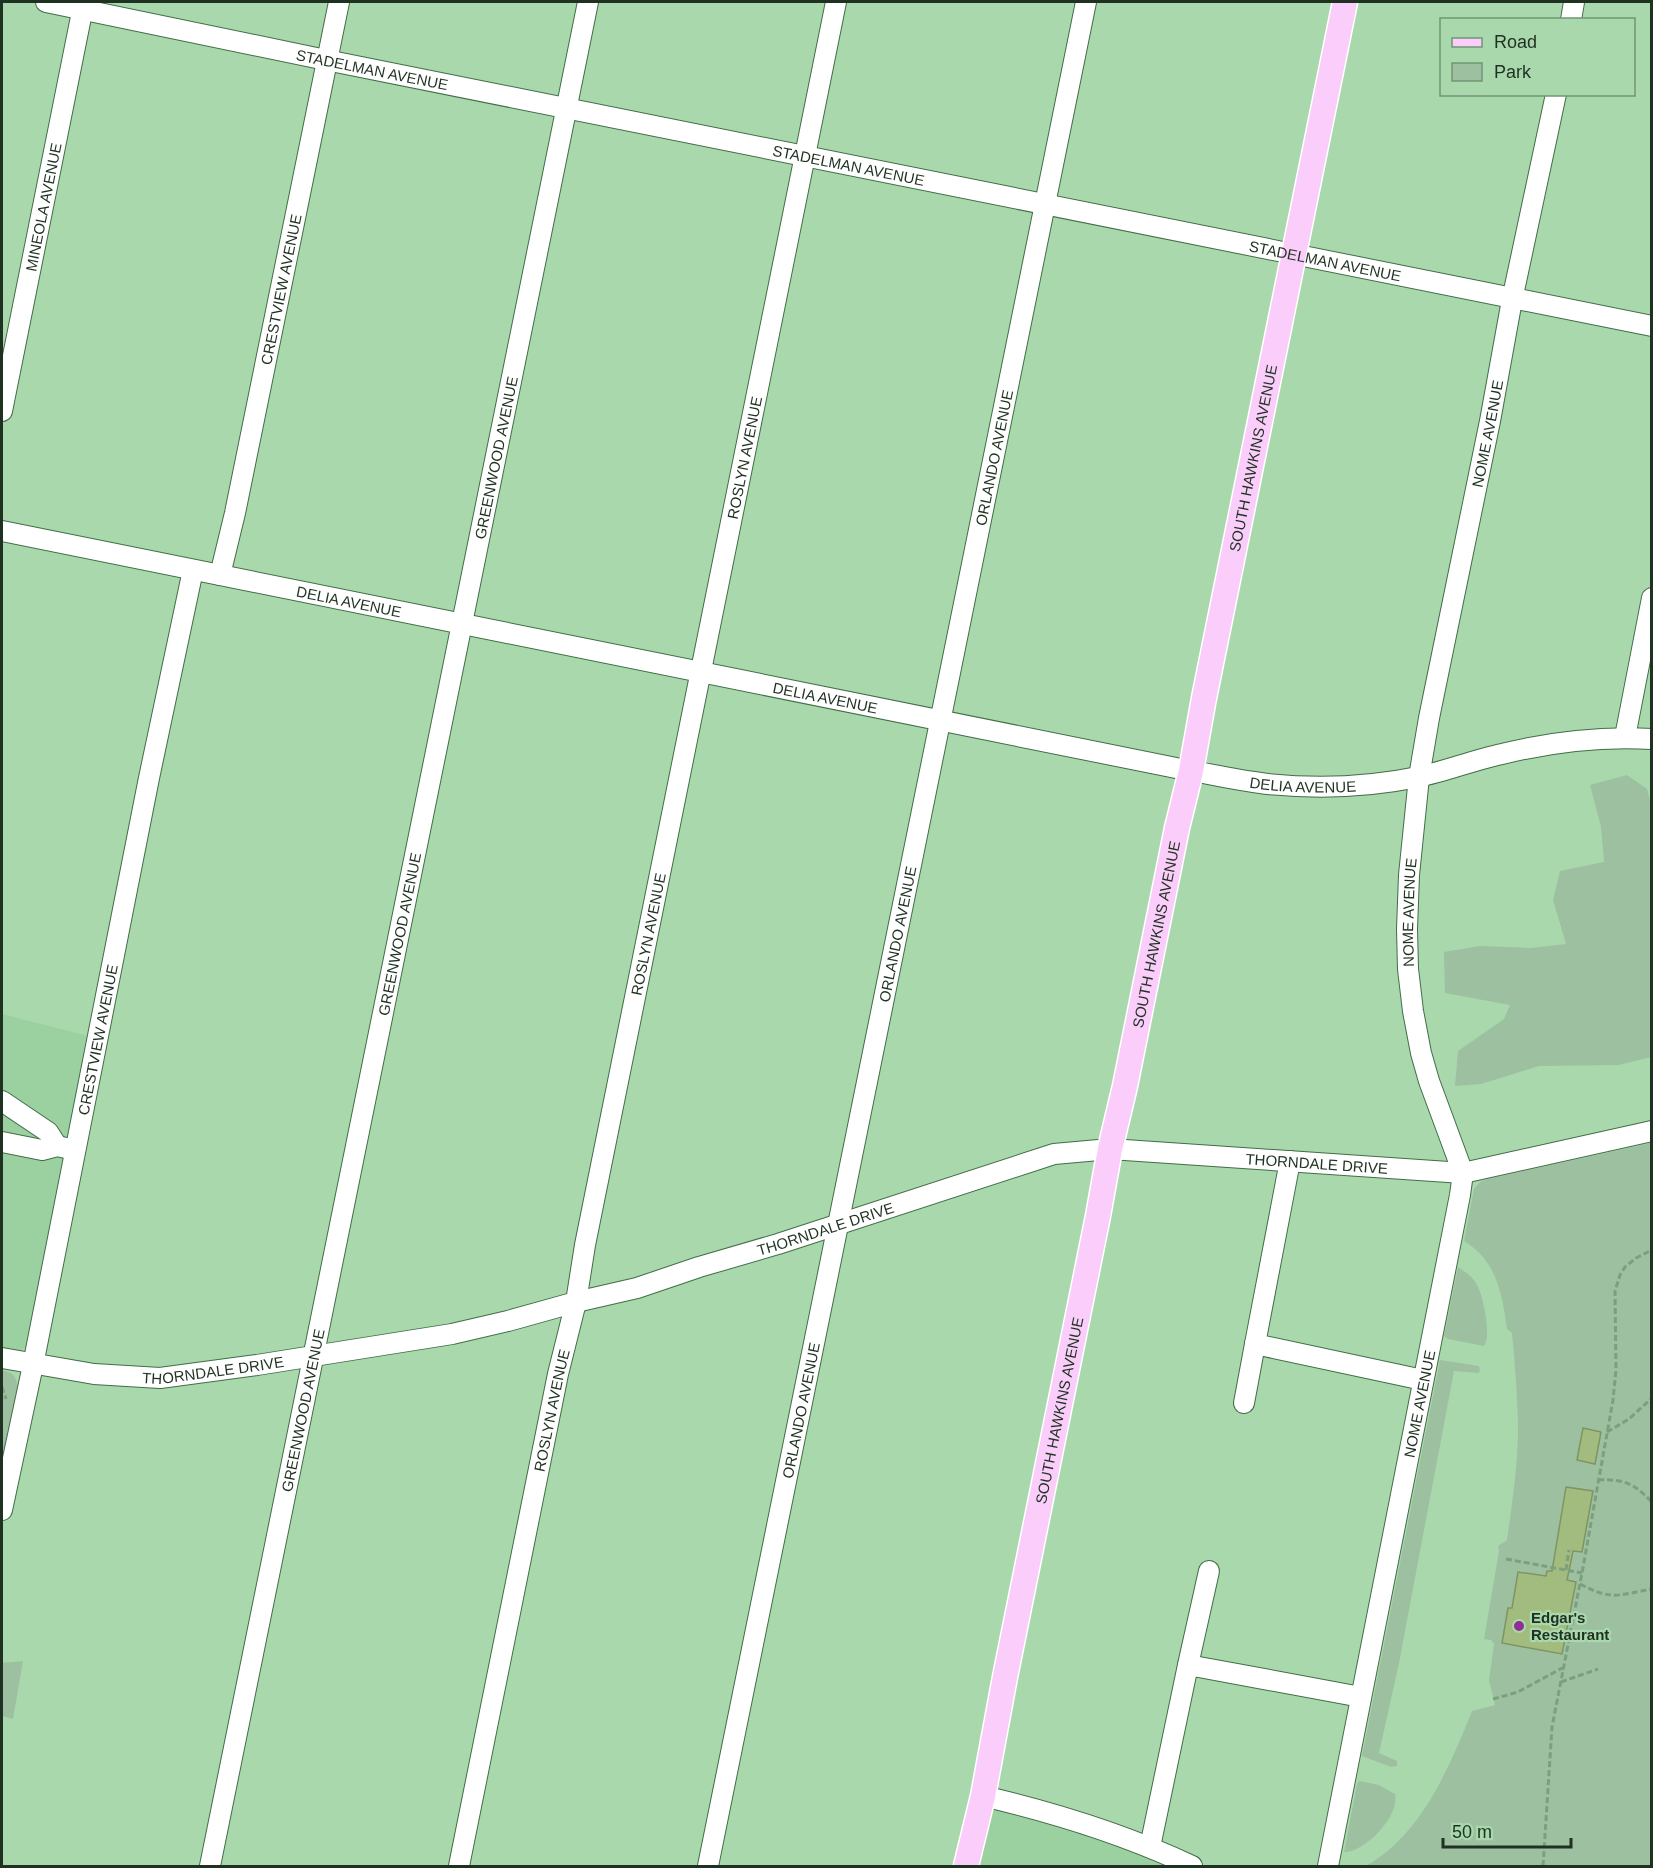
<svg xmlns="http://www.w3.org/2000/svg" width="1653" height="1868" font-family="Arial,sans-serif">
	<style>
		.built { fill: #9bd1a0 }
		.green { fill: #9dc0a0 }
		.building { fill: #a2bc7f; stroke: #7f9561; stroke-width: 1.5 }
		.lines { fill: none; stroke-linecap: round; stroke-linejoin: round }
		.minor-casing { stroke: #426d47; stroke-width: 22 }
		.major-casing { stroke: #fff; stroke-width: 27 }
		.path { stroke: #7aa07e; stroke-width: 3; stroke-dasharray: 6 3; stroke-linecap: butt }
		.minor { stroke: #fff; stroke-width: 20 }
		.major { stroke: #facdfa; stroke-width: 24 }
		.poi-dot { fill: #912d93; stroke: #a9d8ad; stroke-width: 2 }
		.labels { text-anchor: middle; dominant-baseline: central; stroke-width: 4.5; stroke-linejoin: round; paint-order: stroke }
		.street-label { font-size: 15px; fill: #1f3121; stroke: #a9d8ad }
		.poi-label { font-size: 15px; font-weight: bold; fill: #1f3121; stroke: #a9d8ad; text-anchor: start }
	</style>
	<rect width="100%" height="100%" fill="#a9d8ad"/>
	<path class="built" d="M2 1014 92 1037 25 1348 15 1353 2 1351Z
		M983 1796 1192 1866H966Z"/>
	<path class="green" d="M1627 775 1647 789 1651 804V1057L1619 1065 1539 1066 1481 1084 1455 1086 1458 1051 1504 1019 1510 1005 1445 993 1444 952 1480 946 1531 948 1566 944 1553 900 1560 871 1604 862 1601 827 1590 785Z
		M1651 1143V1866H1366C1422 1834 1449 1768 1472 1711L1495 1705 1489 1680 1494 1644 1491 1640 1484 1639 1499 1551 1498 1546 1507 1540C1512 1505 1517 1470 1518 1434 1518 1401 1515 1366 1512 1333L1507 1329C1502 1294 1497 1261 1464 1241L1474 1189 1480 1182 1488 1179Z
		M1458 1267C1465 1272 1472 1276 1476 1283 1483 1294 1492 1336 1484 1346L1448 1339 1444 1336Z
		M1440 1360 1479 1366 1480 1371 1478 1373 1454 1371 1399 1663 1379 1753 1397 1761V1766L1391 1767 1362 1756Z
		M2 1370C13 1373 17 1376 18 1389L2 1470Z
		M23 1661 13 1719 2 1716V1663Z
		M1359 1781 1379 1785 1395 1794C1400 1815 1366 1852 1344 1852L1357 1784Z"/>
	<path class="building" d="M1583 1428 1601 1432 1595 1464 1577 1460Z
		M1566 1487 1593 1491 1582 1552 1573 1551 1567 1580 1576 1582 1562 1654 1502 1643 1508 1608H1512L1518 1572 1546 1576 1547 1571H1552Z"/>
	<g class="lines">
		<defs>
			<g id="minor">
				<path id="s1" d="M46 2 326 60 1652 326"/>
				<path d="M1571 20 1574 2"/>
				<path id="s2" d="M2 411 84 2"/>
				<path id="s3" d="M2 531 1191 771C1216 775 1242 781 1268 784 1317 789 1369 787 1418 777 1446 771 1474 760 1502 754 1551 742 1601 736 1652 739"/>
				<path id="s4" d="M220 575 235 513 339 2"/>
				<path d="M1625 737 1652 598"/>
				<path d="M2 1101 48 1132 57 1146"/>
				<path d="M2 1142 42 1150 57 1146 75 1150"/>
				<path d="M1290 1161 1255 1344 1423 1380"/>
				<path id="s5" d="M2 1358 94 1374 160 1378 257 1365 452 1334 508 1321 576 1302 637 1288 699 1267 778 1244 1054 1154 1110 1149 1463 1173 1652 1131"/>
				<path d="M1244 1403 1255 1344"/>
				<path id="s6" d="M2 1510 33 1365 149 778 193 570"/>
				<path d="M1188 1665 1209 1571"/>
				<path d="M983 1796C1056 1813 1124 1834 1192 1866"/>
				<path d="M1150 1847 1188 1665 1361 1697"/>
				<path id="s7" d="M210 1866 588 2"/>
				<path id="s8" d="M459 1866 558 1374 576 1302 585 1245 836 2"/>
				<path id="s9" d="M708 1866 1086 2"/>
				<path id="s10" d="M1328 1866 1460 1195 1463 1173 1429 1081 1421 1053 1413 1011 1408 969 1407 929 1409 875 1419 777 1429 718 1490 421 1512 300 1556 94"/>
			</g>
			<g id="major">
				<path id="s11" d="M966 1866 983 1796 1005 1677 1098 1216 1110 1149 1125 1086 1177 828 1191 771 1204 698 1345 2"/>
			</g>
		</defs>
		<use href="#minor" class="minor-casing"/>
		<use href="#major" class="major-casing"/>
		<path class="path" d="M2 1387 6 1399
			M1607 1432 1629 1419 1652 1398
			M1598 1480C1625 1479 1633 1483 1652 1502
			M1506 1559 1582 1573
			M1566 1570 1569 1550
			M1580 1584C1612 1601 1618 1595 1652 1589
			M1561 1682 1598 1669
			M1493 1699 1518 1692 1564 1667
			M1543 1866 1552 1727 1582 1573 1613 1400 1616 1370 1615 1291 1620 1275 1625 1267 1636 1258 1652 1250"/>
		<use href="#minor" class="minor"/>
		<use href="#major" class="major"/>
	</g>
	<circle class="poi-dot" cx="1519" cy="1626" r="6"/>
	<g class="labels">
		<g class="street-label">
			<text stroke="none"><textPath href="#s1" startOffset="333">STADELMAN AVENUE</textPath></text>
			<text stroke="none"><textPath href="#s1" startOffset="819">STADELMAN AVENUE</textPath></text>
			<text stroke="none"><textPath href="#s2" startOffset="208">MINEOLA AVENUE</textPath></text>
			<text stroke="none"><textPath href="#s1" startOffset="1305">STADELMAN AVENUE</textPath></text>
			<text stroke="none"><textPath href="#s4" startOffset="292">CRESTVIEW AVENUE</textPath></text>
			<text stroke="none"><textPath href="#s10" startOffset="1461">NOME AVENUE</textPath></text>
			<text stroke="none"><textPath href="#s7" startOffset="1437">GREENWOOD AVENUE</textPath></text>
			<text stroke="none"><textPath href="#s8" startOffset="1437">ROSLYN AVENUE</textPath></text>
			<text stroke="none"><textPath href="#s9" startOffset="1437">ORLANDO AVENUE</textPath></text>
			<text stroke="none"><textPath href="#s11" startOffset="1437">SOUTH HAWKINS AVENUE</textPath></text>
			<text stroke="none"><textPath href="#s3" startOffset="354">DELIA AVENUE</textPath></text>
			<text stroke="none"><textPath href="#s3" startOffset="840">DELIA AVENUE</textPath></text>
			<text stroke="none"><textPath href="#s3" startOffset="1326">DELIA AVENUE</textPath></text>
			<text stroke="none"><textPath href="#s10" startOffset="975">NOME AVENUE</textPath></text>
			<text stroke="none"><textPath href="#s7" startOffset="951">GREENWOOD AVENUE</textPath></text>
			<text stroke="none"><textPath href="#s8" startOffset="951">ROSLYN AVENUE</textPath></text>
			<text stroke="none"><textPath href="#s9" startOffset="951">ORLANDO AVENUE</textPath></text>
			<text stroke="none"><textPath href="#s11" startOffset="951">SOUTH HAWKINS AVENUE</textPath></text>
			<text stroke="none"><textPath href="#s6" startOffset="480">CRESTVIEW AVENUE</textPath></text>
			<text stroke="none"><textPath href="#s5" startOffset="1347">THORNDALE DRIVE</textPath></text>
			<text stroke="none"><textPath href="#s5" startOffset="843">THORNDALE DRIVE</textPath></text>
			<text stroke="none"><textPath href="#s5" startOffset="213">THORNDALE DRIVE</textPath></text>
			<text stroke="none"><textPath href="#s10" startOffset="471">NOME AVENUE</textPath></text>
			<text stroke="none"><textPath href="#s7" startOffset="465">GREENWOOD AVENUE</textPath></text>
			<text stroke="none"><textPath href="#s8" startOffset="465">ROSLYN AVENUE</textPath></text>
			<text stroke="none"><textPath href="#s9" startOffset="465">ORLANDO AVENUE</textPath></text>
			<text stroke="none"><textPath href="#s11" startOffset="465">SOUTH HAWKINS AVENUE</textPath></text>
		</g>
		<g class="poi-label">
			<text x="1531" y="1617">Edgar's<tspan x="1531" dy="17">Restaurant</tspan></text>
		</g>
	</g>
	<rect width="1653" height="1868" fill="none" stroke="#1f3121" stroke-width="6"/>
	<rect x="1440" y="18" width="195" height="78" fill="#a9d8ad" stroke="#729575" stroke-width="1.5"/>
	<rect x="1452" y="38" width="30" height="9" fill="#facdfa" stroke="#729575" stroke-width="1.5"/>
	<text x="1494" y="48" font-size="18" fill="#1f3121">Road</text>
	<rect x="1452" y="63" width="30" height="18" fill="#9dc0a0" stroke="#729575" stroke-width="1.5"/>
	<text x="1494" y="78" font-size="18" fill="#1f3121">Park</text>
	<path d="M1443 1838v9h128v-9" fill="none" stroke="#1f3121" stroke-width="3"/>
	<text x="1452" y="1838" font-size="18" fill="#1f3121" stroke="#a9d8ad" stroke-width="4.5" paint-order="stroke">50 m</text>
</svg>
